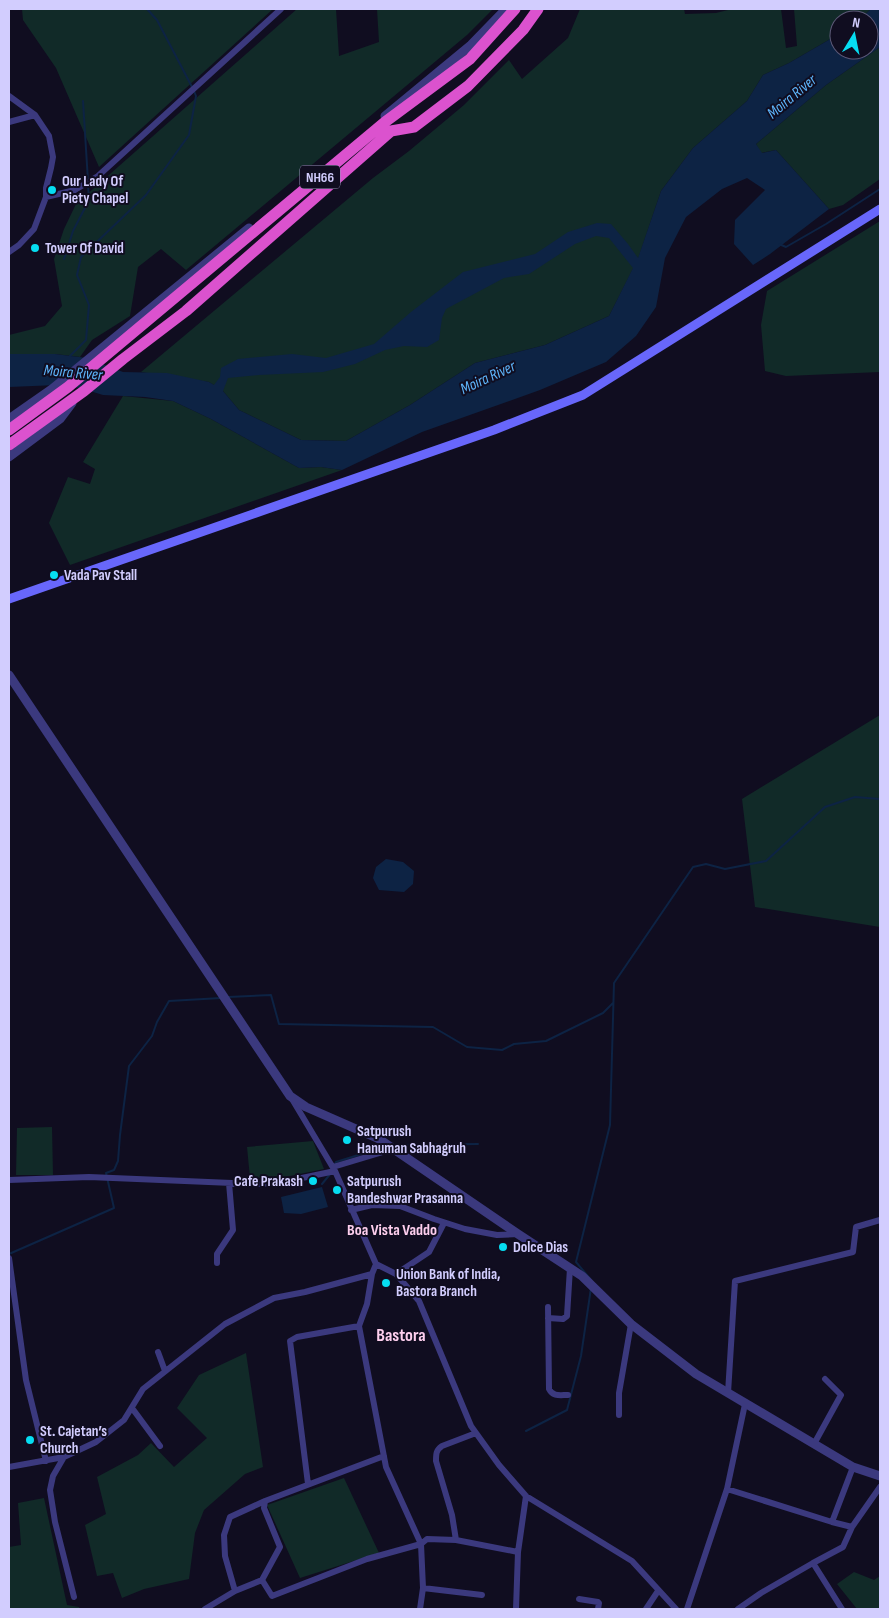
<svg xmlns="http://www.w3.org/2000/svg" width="889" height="1618" font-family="'Sofia Sans Condensed',sans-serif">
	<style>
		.green { fill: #112a28 }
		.water { fill: #0d2344; fill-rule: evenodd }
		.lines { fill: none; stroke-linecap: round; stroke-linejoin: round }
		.stream { stroke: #0d2344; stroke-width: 2 }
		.minor { stroke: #3b397e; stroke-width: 6 }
		.tertiary { stroke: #3b397e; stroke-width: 9 }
		.secondary { stroke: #6867fb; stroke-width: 9 }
		.trunk { stroke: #db52ce; stroke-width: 11 }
		.poi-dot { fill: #06ddf1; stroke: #100d20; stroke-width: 2 }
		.labels { text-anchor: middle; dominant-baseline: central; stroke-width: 4; stroke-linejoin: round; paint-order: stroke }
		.shield { fill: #100d20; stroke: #9893bb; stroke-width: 1 }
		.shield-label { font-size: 14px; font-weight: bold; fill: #d2cdfe }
		.poi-label { font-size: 15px; font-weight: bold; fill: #d2cdfe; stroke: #100d20; text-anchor: start }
		.water-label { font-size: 16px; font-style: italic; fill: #5eb5fb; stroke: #100d20 }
		.neighbourhood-label { font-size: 16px; font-weight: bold; fill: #fecfee; stroke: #100d20 }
		.quarter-label { font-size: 18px; font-weight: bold; fill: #fecfee; stroke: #100d20 }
	</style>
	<rect width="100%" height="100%" fill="#100d20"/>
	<path class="green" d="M22 9H273L99 167 56 68 23 20Z
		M297 9H336L339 56 379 42 377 9H493L467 35 186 270 161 249 138 267 130 316 92 340 80 357 55 354H9V335L45 326 62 306 54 259 64 229 76 204Z
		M580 9H684L685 14 716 13 732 9H781L786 48 797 46 794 9H871L859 20H839V34L789 63 763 75 747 101 693 148 661 191 638 259 609 316 545 345 475 363 410 405 346 441 301 440 239 410 223 391 209 382 141 372 373 178 409 151 464 105 509 60 522 79 568 38Z
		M880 47V179L843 205 829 209 776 150 761 153 756 144 826 85Z
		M880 221V372L786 376 765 371 761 325 767 291Z
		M123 396 173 401 211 419 299 468 321 467 342 470 70 565 49 523 68 477 90 484 95 469 83 462Z
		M880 715V927L755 907 742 799Z
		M52 1127 53 1175H16L17 1128Z
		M313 1141 324 1169 280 1178H250L247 1147Z
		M246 1353 263 1467 245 1474 204 1510 195 1533 189 1579 144 1589 122 1598 113 1573 97 1576 85 1525 106 1514 97 1477 138 1455 151 1443 174 1467 207 1438 177 1408 199 1375Z
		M344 1478 379 1553 300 1578 267 1505Z
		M44 1498 67 1605 79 1607 80 1609H9V1547L21 1545 18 1503Z
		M854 1572 874 1580 880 1576V1609H857L837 1584Z"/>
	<path class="water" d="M871 9H880V47L826 85 756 144 762 153 776 150 829 209 770 254 753 265 734 244 735 220 765 190 747 178 722 189 686 217 665 258 656 307 636 336 606 362 540 390 422 432 342 470 321 467 299 468 211 419 173 401 145 397 103 395 80 388 57 385 9 387V354H55L87 358 123 372 167 373 209 382 214 385 220 377 221 368 238 359 292 354 326 358 374 344 411 312 463 272 535 254 568 232 597 223 611 224 628 244 638 258 661 191 693 148 747 101 763 75 789 63 839 34V50H869V20H859ZM596 236 609 238 633 268 609 316 545 345 475 363 410 405 346 441 301 440 239 410 223 391 228 378 259 375 323 372 355 364 385 350 404 346 427 347 439 340 442 318 446 309 504 278 529 274 575 244Z
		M386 859 403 862 414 871 413 884 404 892 379 890 373 878 376 867Z
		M322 1187 328 1207 301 1214 284 1213 281 1197Z"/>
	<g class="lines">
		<path class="stream" d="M147 9 157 20 192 87
			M83 101 88 181
			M779 244 786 247 826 224 880 189
			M64 259 73 231 89 200 88 185
			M70 356 86 340 89 305 77 275 81 257 146 195 189 135 196 96 194 91
			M228 997 271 995 279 1024 433 1027 467 1047 502 1050 514 1044 546 1041 603 1013 613 1003
			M394 1145 478 1144
			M335 1164 336 1162 384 1147
			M322 1184 331 1173
			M9 1254 114 1208 106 1173 114 1170 118 1161 120 1135 129 1066 152 1036 157 1022 169 1001 221 998
			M592 1281 576 1262 610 1125 614 983 693 867 706 864 725 869 766 861 825 807 855 797 880 799
			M526 1431 567 1410 581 1356 591 1288"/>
		<path class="minor" d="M9 96 35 115 49 136 53 157 51 168 46 188V197L34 229 19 245 9 252
			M9 122 35 115
			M46 197 75 190 98 176 281 9
			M292 1099 335 1171 376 1264 396 1274 419 1301 471 1426 499 1465 526 1496 632 1561 676 1609
			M333 1167 393 1149
			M9 1180 89 1177 258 1184 283 1182 335 1171
			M351 1210 372 1205 400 1206 434 1219 465 1229 497 1235 518 1234
			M9 1258 26 1380 46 1461
			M217 1263V1254L233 1230 229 1183
			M376 1264 372 1274 367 1304 359 1326 386 1467 421 1544 423 1588 420 1609
			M396 1274 429 1252 444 1223
			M548 1307 549 1389C553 1397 560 1395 568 1395
			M548 1318 563 1319 567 1316 570 1268
			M158 1352 165 1371
			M728 1393 735 1281 853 1252 856 1227 880 1220
			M132 1408 160 1446
			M619 1415V1393L631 1324
			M814 1444 841 1395 825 1379
			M64 1457 53 1476 50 1490 55 1522 74 1597
			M9 1467 64 1457 96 1442 124 1420 143 1389 225 1324 274 1298 305 1292 372 1274
			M308 1484 290 1341 297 1337 359 1326
			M727 1489 832 1522 853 1467
			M852 1527 880 1487
			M456 1540 452 1515 436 1461C436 1454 436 1450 442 1446L476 1433
			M813 1563 843 1547 852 1527 832 1522
			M262 1580 272 1596 367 1559 421 1544 427 1539 456 1540 518 1552
			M423 1588 482 1595
			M235 1591 225 1556 224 1535 230 1517 265 1501
			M579 1599 598 1602 599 1603 598 1609
			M205 1609 235 1591 262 1580 280 1547 264 1508 265 1501 384 1456
			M516 1609 518 1552 526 1496
			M646 1609 658 1591
			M687 1609 727 1489 745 1404
			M738 1609 761 1593 813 1563 842 1609"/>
		<path class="tertiary" d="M385 116 471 45 506 9
			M9 419 52 389 249 228
			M9 457 60 419 72 403
			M9 675 290 1096 306 1107 379 1139 518 1234 582 1276 631 1324 696 1374 853 1467 880 1476"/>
		<path class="secondary" d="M9 599 494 430 583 395 880 209"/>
		<path class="trunk" d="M9 430 68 387 385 122 470 59 515 9
			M9 445 84 391 123 359 186 311 391 131 414 127 468 86 523 30 538 9"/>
	</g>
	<g class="poi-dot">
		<circle cx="52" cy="190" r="5"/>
		<circle cx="35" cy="248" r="5"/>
		<circle cx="54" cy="575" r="5"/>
		<circle cx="347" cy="1140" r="5"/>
		<circle cx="313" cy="1181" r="5"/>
		<circle cx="337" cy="1190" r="5"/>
		<circle cx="503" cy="1247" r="5"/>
		<circle cx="386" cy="1283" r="5"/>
		<circle cx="30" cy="1440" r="5"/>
	</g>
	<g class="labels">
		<rect class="shield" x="300" y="165.5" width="40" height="23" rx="4"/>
		<g class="shield-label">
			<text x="320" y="177">NH66</text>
		</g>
		<g class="poi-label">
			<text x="62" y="181">Our Lady Of<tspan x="62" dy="17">Piety Chapel</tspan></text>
			<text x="45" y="248">Tower Of David</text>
			<text x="64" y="575">Vada Pav Stall</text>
			<text x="357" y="1131">Satpurush<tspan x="357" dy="17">Hanuman Sabhagruh</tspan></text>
			<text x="303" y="1181" text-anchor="end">Cafe Prakash</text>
			<text x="347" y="1181">Satpurush<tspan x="347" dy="17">Bandeshwar Prasanna</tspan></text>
			<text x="513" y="1247">Dolce Dias</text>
			<text x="396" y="1274">Union Bank of India,<tspan x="396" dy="17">Bastora Branch</tspan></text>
			<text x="40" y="1431">St. Cajetan’s<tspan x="40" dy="17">Church</tspan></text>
		</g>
		<g class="water-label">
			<text transform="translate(792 97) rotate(-40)">Moira River</text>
			<text transform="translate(73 373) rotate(5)">Moira River</text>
			<text transform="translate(488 378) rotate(-25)">Moira River</text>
		</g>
		<g class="neighbourhood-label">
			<text x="392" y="1230">Boa Vista Vaddo</text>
		</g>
		<g class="quarter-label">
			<text x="401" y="1335">Bastora</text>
		</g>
	</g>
	<rect width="889" height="1618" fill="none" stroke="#d2cdfe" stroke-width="20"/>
	<g transform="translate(854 35) rotate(10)"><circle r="24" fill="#100d20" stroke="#5e5a79"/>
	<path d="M0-4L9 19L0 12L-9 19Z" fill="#06ddf1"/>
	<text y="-8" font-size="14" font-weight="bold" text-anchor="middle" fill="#d2cdfe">N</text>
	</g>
</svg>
